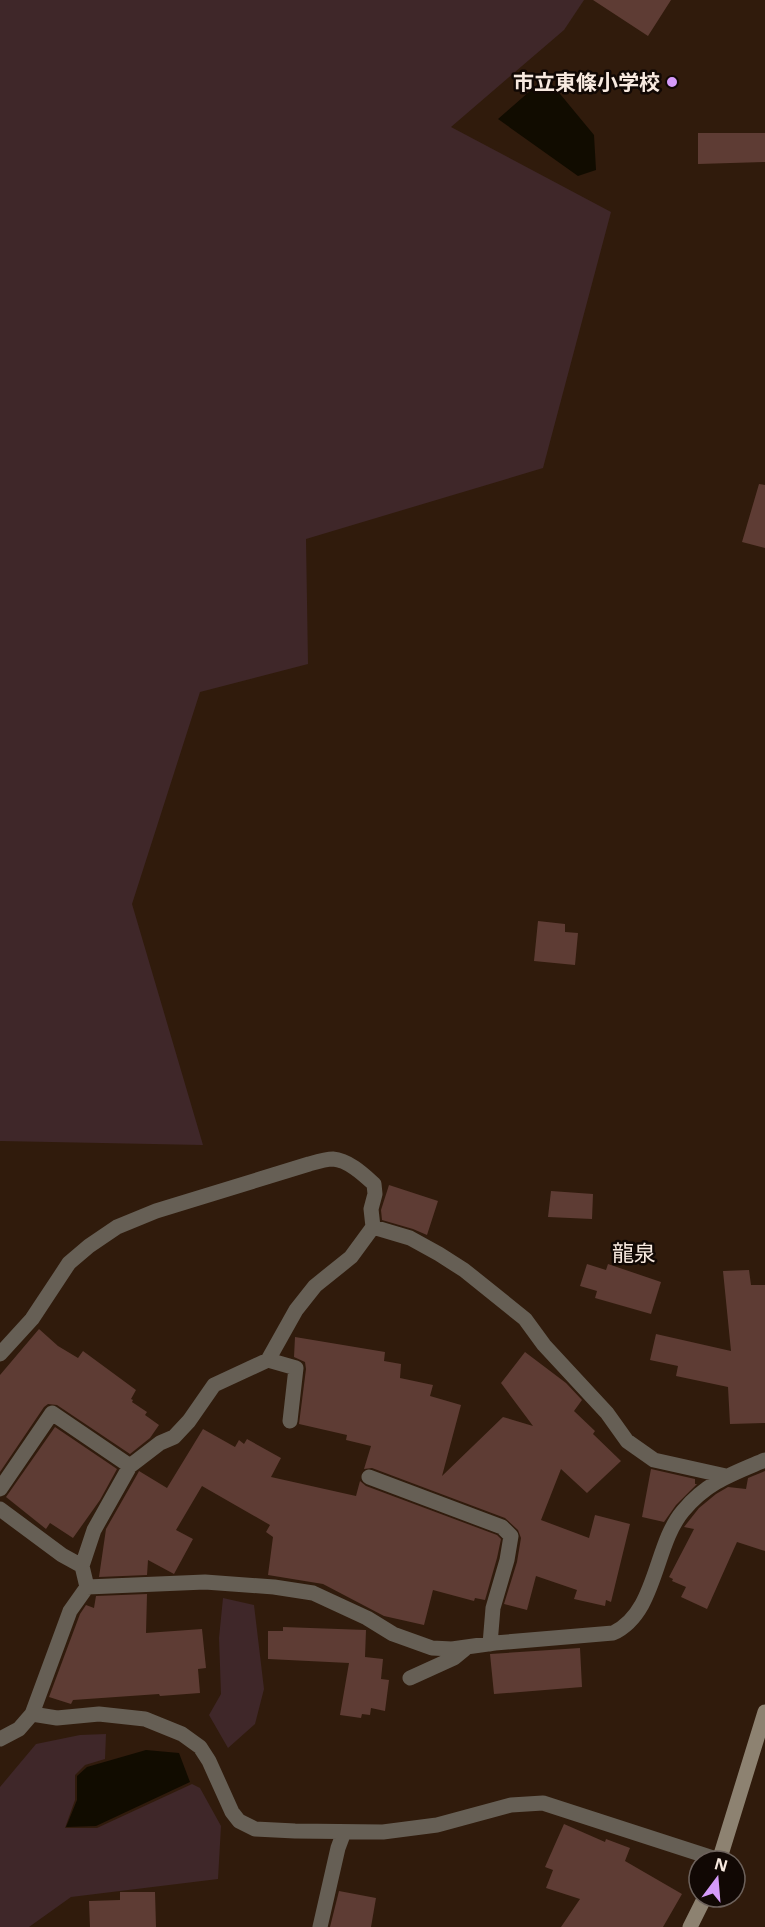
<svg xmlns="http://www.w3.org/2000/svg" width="765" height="1927" font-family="'Open Sans','Noto Sans JP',sans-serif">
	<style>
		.green { fill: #3f2729 }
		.water { fill: #110c00 }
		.building { fill: #5e3c34 }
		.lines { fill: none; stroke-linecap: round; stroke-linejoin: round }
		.street { stroke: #665f55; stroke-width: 15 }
		.secondary { stroke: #8d8271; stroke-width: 15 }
		.poi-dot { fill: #d59bfa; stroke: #110804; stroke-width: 2 }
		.labels { text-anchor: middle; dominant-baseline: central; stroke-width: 5; stroke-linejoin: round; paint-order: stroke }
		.poi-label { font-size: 21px; font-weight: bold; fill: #f8eae0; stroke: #110804; text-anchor: end }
		.neighbourhood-label { font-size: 22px; fill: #f8eae0; stroke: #110804 }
	</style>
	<rect width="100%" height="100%" fill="#301b0c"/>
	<path class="green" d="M0 0H584L564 30 451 127 611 212 543 468 306 539 308 664 200 692 132 904 203 1145 0 1141Z
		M223 1598 254 1605 264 1689 255 1724 228 1748 209 1715 221 1694 219 1638Z
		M106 1734 105 1759 85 1765 75 1775V1800L65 1828H97L192 1784 200 1788 221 1826 218 1879 71 1897 29 1927H0V1787L36 1744 80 1735Z"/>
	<path class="water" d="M546 77 594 135 596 170 578 176 498 119Z
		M146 1750 179 1753 190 1782 96 1826 66 1827 77 1800V1776L87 1767Z"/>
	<path class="building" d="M593 0H671L648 36Z
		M698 133H765V162L698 164Z
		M759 484 765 485V548L742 542Z
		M538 921 565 924V932L578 933 575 965 534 961Z
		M389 1185 438 1201 427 1235 413 1229 382 1220 381 1210Z
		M551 1191 593 1194 592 1219 548 1217Z
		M587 1264 606 1270 608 1264 661 1282 651 1314 595 1298 597 1291 580 1286Z
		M749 1270 751 1285H765V1423L730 1424 728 1387 676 1376 678 1366 650 1360 656 1334 731 1351 723 1271Z
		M39 1329 58 1346 78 1358 83 1351 136 1390 131 1399 133 1400 132 1402 147 1412 145 1415 159 1425 150 1438 130 1454 57 1405 48 1404 44 1407 0 1472V1375Z
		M295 1337 385 1352 384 1361 401 1364 400 1378 433 1385 430 1396 461 1405 442 1476 503 1417 533 1426 501 1383 525 1352 566 1383 582 1400 574 1411 595 1431 593 1434 621 1461 587 1493 561 1469 541 1520 589 1538 595 1515 630 1524 611 1602 606 1600 605 1606 574 1599 577 1590 536 1576 527 1610 504 1604 517 1562 521 1538 518 1530 505 1518 372 1468 364 1469 371 1446 346 1440 347 1435 299 1424 306 1369 305 1362 294 1357Z
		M55 1427 117 1469 100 1500 73 1538 50 1523 46 1529 6 1497Z
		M203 1429 235 1447 239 1440 244 1444 247 1439 281 1458 271 1477 356 1496 360 1481 366 1486 497 1535 501 1539 497 1558 485 1600 475 1598 474 1601 433 1590 424 1625 384 1616 323 1584 268 1575 273 1537 266 1532 270 1525 202 1486 176 1530 193 1539 174 1574 148 1560 147 1575 99 1577 106 1529 138 1473 139 1471 167 1488Z
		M651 1469 695 1479V1484H697L676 1505 664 1522 642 1517Z
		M765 1471V1551L737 1542 707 1609 681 1597 686 1587 672 1581 673 1579 669 1577 694 1529 684 1527 699 1508 716 1494 728 1487 746 1489 748 1478Z
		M147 1594 146 1633 202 1629 206 1668 198 1669 200 1693 160 1696 159 1694 73 1700 71 1704 49 1697 80 1614 86 1605 94 1608 96 1596Z
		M283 1627 366 1630 365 1657 383 1659 381 1679 389 1680 385 1711 371 1708 370 1715 362 1714 361 1718 340 1715 349 1663 268 1659V1631H283Z
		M580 1648 582 1687 494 1694 490 1654Z
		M564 1824 605 1842 606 1839 630 1848 625 1861 682 1894 663 1927H561L580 1899 546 1888 553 1870 545 1867Z
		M339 1891 376 1898 371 1927H330Z
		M120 1892H155L156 1927H90L89 1901 120 1900Z"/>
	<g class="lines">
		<path class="street" d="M373 1227 410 1238 439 1254 464 1270 525 1319 544 1345 607 1413 627 1441 654 1460 726 1476
			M0 1354 32 1319 69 1263 89 1246 117 1227 156 1211 309 1164C316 1162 326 1159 333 1159 348 1160 363 1174 374 1184L375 1194 371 1209 373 1227 351 1257 315 1286 296 1310 268 1360 214 1385 189 1421 174 1437 160 1443 130 1466 94 1530 82 1566 87 1587
			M268 1360 296 1368 290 1421
			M369 1477 502 1527 511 1536 507 1560 493 1608 490 1644
			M0 1489 52 1413 130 1466
			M0 1509 62 1555 82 1566
			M410 1678 454 1658 465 1649
			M32 1714 57 1718 99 1714 145 1719 182 1734 200 1747 209 1761 232 1812 239 1821 255 1829 295 1831 383 1832 437 1825 511 1805 543 1803 719 1860
			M0 1739 19 1729 32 1714 70 1611 87 1587 205 1582 274 1587 313 1593 367 1618 393 1634 432 1648 452 1649 495 1643 613 1633C657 1613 654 1545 683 1511 707 1482 732 1474 765 1460
			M320 1927 338 1848 344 1832"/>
		<path class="secondary" d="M719 1861 765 1712
			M690 1927 705 1897"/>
	</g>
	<circle class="poi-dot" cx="672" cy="82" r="6"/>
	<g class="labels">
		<g class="poi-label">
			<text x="660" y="82">市立東條小学校</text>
		</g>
		<g class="neighbourhood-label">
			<text x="634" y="1252">龍泉</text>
		</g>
	</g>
	<g transform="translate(717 1879) rotate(16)"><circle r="28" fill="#110804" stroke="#6d625c" stroke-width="1.5"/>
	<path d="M0-4.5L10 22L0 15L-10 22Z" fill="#d59bfa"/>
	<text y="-9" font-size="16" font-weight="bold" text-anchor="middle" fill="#f8eae0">N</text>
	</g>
</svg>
